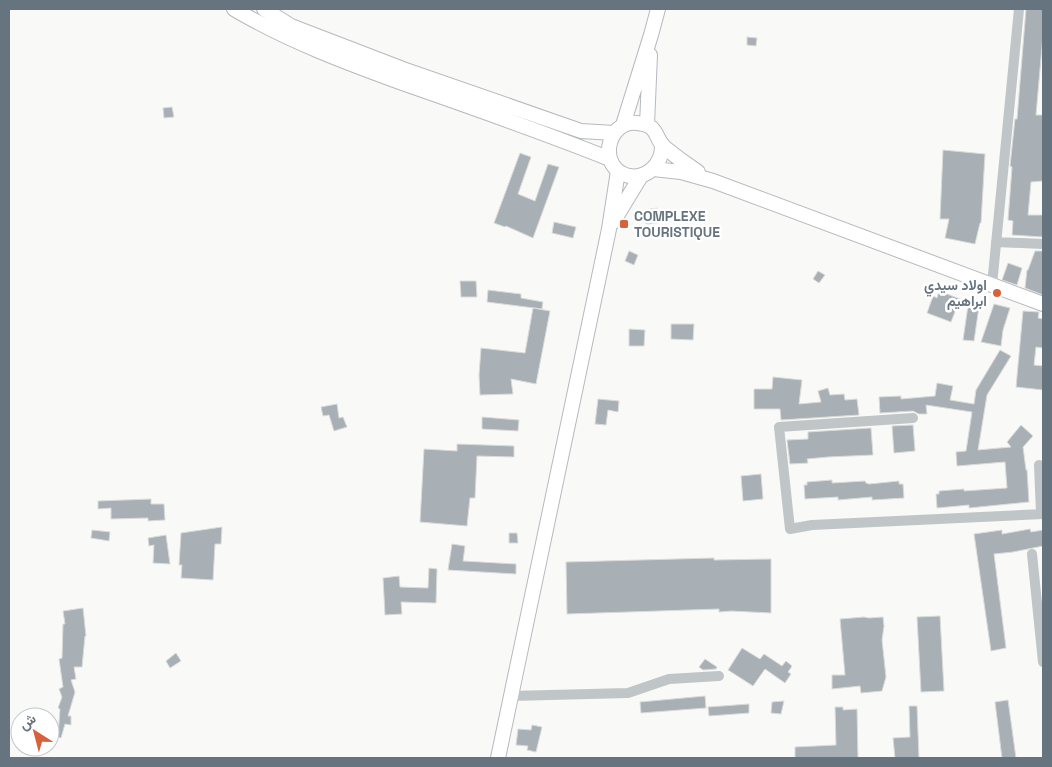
<svg xmlns="http://www.w3.org/2000/svg" width="1052" height="767" font-family="'Space Grotesk',Vazirmatn,sans-serif">
	<style>
		.building { fill: #a8b0b5; stroke: #dbdbd9 }
		.lines { fill: none; stroke-linecap: round; stroke-linejoin: round }
		.secondary-casing { stroke: #b5babe; stroke-width: 16 }
		.minor { stroke: #c0c5c8; stroke-width: 10 }
		.secondary { stroke: #fff; stroke-width: 14 }
		.poi-dot { fill: #d6613a; stroke: #fff; stroke-width: 2 }
		.labels { text-anchor: middle; dominant-baseline: central; stroke-width: 5; stroke-linejoin: round; paint-order: stroke }
		.poi-label { font-size: 14px; font-weight: bold; fill: #66747f; stroke: #fff; text-anchor: start }
	</style>
	<rect width="100%" height="100%" fill="#f9f9f7"/>
	<path class="building" d="M1026 9H1043V35L1036 115H1043V181L1031 182 1028 215H1043V237L1012 235 1013 221 1008 220 1012 167 1010 166 1015 119H1017Z
		M747 37 757 38 756 46 747 45Z
		M172 107 174 117 164 118 163 108Z
		M943 150 985 154 981 223H980L975 244 945 238 949 219H940Z
		M520 153 531 157 518 194 535 201 548 164 559 167 533 238 506 226 505 227 494 223Z
		M657 208 659 223 646 224 645 210Z
		M554 222 576 227 573 238 552 233Z
		M629 251 638 255 634 265 625 261Z
		M1035 251H1043V295L1025 288 1027 270H1028Z
		M1008 263 1022 268 1017 285 1002 280Z
		M818 271 825 275 819 283 813 279Z
		M460 281H476L477 297H461Z
		M488 290 521 294V298L543 302 542 309 487 302Z
		M939 291 960 299 951 322 927 313 933 296 937 298Z
		M969 299 980 300 974 341 963 340Z
		M994 304 1010 308 1003 330 1001 346 981 342Z
		M533 308 550 311 536 384 511 379 513 394 480 395 479 375 481 348 525 353Z
		M1023 311 1039 312 1038 318 1043 319V348L1036 347 1034 365 1043 366V390L1016 387Z
		M671 324H694L693 340 671 339Z
		M629 329 645 330 644 346H629Z
		M1000 350 1011 356 987 395 978 450 1011 447 1007 442 1021 425 1033 436 1023 447 1026 470H1027L1029 502 969 508V505L937 508 936 494H939V491L964 489V491L1007 488 1005 462 957 466 956 452 966 451 972 412 926 405 927 414H919L913 411 880 413 879 397 901 396V399L935 396 937 383 953 386 950 400 974 404 976 390Z
		M773 377 802 380 799 404 821 402 818 391 828 388 830 395 844 394 845 400 857 399 859 415 781 420 780 409H754V389H772Z
		M598 399 619 401 618 412 608 410 606 425 595 424Z
		M337 404 339 418 343 417 347 427 334 431 329 415 323 416 321 407Z
		M482 417 519 420 518 431 482 429Z
		M913 425 915 451 894 453 892 426Z
		M871 428 873 455 828 457 807 459 808 463 790 464 787 440 808 439V432Z
		M457 444 514 446V457L477 456 475 498H470L467 526 420 522 424 449 457 451Z
		M761 474 763 499 743 501 741 476Z
		M832 480V483L865 481 866 483 869 484 899 481V484H903L904 498 872 500V497L838 500V497L805 499 804 485H807V482Z
		M151 499V504H164L165 520 148 521V518L111 519V508L98 509V501Z
		M222 527 221 544H215L213 580 181 578 182 565H179L181 533Z
		M1030 529 1031 532 1043 530V546L1013 552 994 554 1006 648 991 651 974 534 1002 530V534Z
		M92 530 110 532 109 541 91 538Z
		M509 533H517L518 543H509Z
		M166 535 170 564 153 563 154 545 149 546 148 538Z
		M452 544 465 546 463 561 516 564V574L448 570Z
		M714 558V560L771 559V613L731 611 719 612V609L567 614 566 562Z
		M429 568 437 569 436 603 401 602 402 614 385 615 383 578 399 576 400 587 428 588Z
		M83 608 86 636H85L82 667H74L76 679 71 680 75 692 68 716H71V725L65 724 61 738 58 737 60 709 58 708 62 697 59 689 63 687 59 659 62 658 63 624H65L63 611Z
		M940 616 944 691 921 692 917 617Z
		M864 617 869 618 883 617 884 626 882 640 886 677 882 691 861 693 860 686 832 689V675H845L840 619Z
		M742 648 760 659 764 654 782 666 786 661 792 666 788 672 791 674 785 683 765 669 753 686 728 670Z
		M176 653 181 661 170 668 166 661Z
		M705 659 717 667 716 669 703 670 699 667Z
		M705 696 706 708 641 713 640 702Z
		M1008 700 1016 758H1002L995 702Z
		M784 701 781 714 771 713 772 702Z
		M749 704V713L709 716 708 707Z
		M909 706H917L919 758H895L893 738 910 737Z
		M835 707H843V710L857 709 858 758H795V747L836 745Z
		M532 725 542 727 536 752 527 750 528 746 516 745 518 729 531 730Z"/>
	<g class="lines">
		<defs>
			<path id="secondary" d="M234 9C288 41 347 63 405 84 474 108 542 132 610 159
				M264 9 291 26 403 69 581 131 614 133
				M623 125 651 35 658 9
				M647 125 650 55
				M662 144C663 163 648 179 629 176 597 169 606 120 637 123 659 125 654 137 664 147 675 156 686 164 698 172
				M653 169 681 172 713 181 1043 304
				M613 222 641 176
				M498 758 609 229 618 171"/>
		</defs>
		<use href="#secondary" class="secondary-casing"/>
		<path class="minor" d="M996 242 1043 244
			M992 285 1019 9
			M913 418 779 427 790 529 812 525 1043 514
			M1039 465 1041 513
			M1032 554 1043 662
			M511 696 628 693 669 679 719 676"/>
		<use href="#secondary" class="secondary"/>
	</g>
	<g class="poi-dot">
		<rect x="619" y="219" width="10" height="10" rx="2.5"/>
		<circle cx="997" cy="293" r="5"/>
	</g>
	<g class="labels">
		<g class="poi-label">
			<text x="634" y="216">COMPLEXE<tspan x="634" dy="16">TOURISTIQUE</tspan></text>
			<text x="987" y="285" text-anchor="end">اولاد سيدي<tspan x="987" dy="16">ابراهيم</tspan></text>
		</g>
	</g>
	<rect width="1052" height="767" fill="none" stroke="#66747f" stroke-width="20"/>
	<g transform="translate(35 732) rotate(324)"><circle r="24" fill="#ffffff" stroke="#c2c7cc"/>
	<path d="M0-4L9 19L0 12L-9 19Z" fill="#d6613a"/>
	<text y="-8" font-size="14" font-weight="bold" text-anchor="middle" fill="#66747f">ش</text>
	</g>
</svg>
